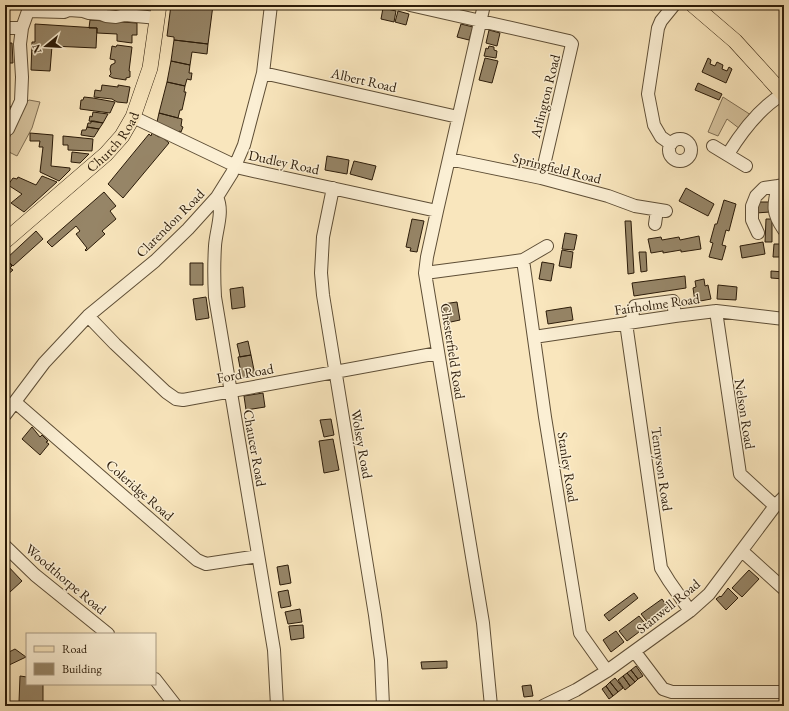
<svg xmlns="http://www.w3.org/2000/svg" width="789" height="711" font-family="'EB Garamond',serif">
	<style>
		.green { fill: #d6c39e; stroke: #806f54 }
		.building { fill: #968567; stroke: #2b1b09 }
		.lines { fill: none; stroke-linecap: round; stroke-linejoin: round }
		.minor-casing { stroke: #5e4e36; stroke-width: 14 }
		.major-casing { stroke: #2b1b09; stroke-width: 16 }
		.minor { stroke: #fbefd4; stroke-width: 12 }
		.major { stroke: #f9e6bd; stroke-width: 15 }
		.labels { text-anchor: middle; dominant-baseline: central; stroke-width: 3; stroke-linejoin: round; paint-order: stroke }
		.street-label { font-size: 14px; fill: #2b1b09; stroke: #fbefd4 }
	</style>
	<rect width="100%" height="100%" fill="#f9e6bd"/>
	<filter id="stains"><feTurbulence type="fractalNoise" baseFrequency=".005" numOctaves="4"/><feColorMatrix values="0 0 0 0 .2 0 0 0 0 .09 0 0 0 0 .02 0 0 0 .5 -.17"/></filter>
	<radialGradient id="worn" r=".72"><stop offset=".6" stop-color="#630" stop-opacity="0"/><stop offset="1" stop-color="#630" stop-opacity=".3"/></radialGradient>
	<path class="green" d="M723 97 751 115 740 129 727 119 718 136 708 132Z
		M29 100 40 102 32 128 17 156 5 150V148L24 104Z"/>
	<path class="building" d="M171 5H213L208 44 174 40V37L167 36Z
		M303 5H317V8Z
		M383 8 396 11 394 22 381 19Z
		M398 11 409 14 406 25 395 22Z
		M90 20 137 23V35H132V43L117 41V34L97 33V28H89Z
		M35 24 97 28 96 48 52 46 50 71 31 70 32 42H35Z
		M461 24 473 27 469 40 457 37Z
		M489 30 500 33 497 46 486 43Z
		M174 40 208 44 207 54 192 52 190 65 171 61Z
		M5 43H12L13 63H5Z
		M117 45 132 47 129 71H130V77L126 78V80L113 78 109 76 111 74 110 69 111 65 115 63V60L110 59 112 46 116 47Z
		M489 46 494 47V50L497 51 496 58 484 56 486 48 488 49Z
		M485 58 498 61 492 83 479 80Z
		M708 58 711 60 710 64 715 66 717 62 723 65 722 69 727 71 729 67 732 69 726 83 702 72Z
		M171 61 190 65 189 73H192L191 80 187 79 185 86 167 82Z
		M167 82 185 86 184 92H186L182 110H180L178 118 159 113Z
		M698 83 722 94 719 100 695 90Z
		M102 85 118 87V85L130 87 127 103 117 102 112 99 94 97 95 90 101 91Z
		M84 97 93 98 115 102 110 113 80 109 81 100H83Z
		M5 106 12 107 8 118H5Z
		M93 112 108 114 103 123 89 121 90 116 92 117Z
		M159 113 182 119 181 126 183 127 181 132 179 131V133L157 122Z
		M91 121H94L103 123 99 129 87 127 88 123H91Z
		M87 127 99 129 94 137 81 135 82 130H86Z
		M30 133 53 135 51 166 70 168V170L59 181 40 172 43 147H39L40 141H30Z
		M152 133 159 137 161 136 169 143 123 198 108 184 149 134 151 136Z
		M63 136 93 139 92 151 68 150V145H63Z
		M72 152 89 154 80 163 71 162Z
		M327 156 349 160 347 174 325 170Z
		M354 161 376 166 372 180 350 174Z
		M42 176 57 182 24 212 11 203 22 194 8 185 13 178 17 179 18 177 36 185Z
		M686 188 714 204 708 216 679 201Z
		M104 192 116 206 110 211 116 219 102 231 105 234 86 251 85 250 87 248 76 234 80 231 76 226 52 247 47 242Z
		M724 200 736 204 729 231 726 230 722 245 726 246 722 260 709 257 713 243 710 242 715 224H717Z
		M784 200V213L780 214 777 202Z
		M755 202H769L770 212 756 213Z
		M412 219 424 221 417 252 410 251 411 248 406 247Z
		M766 219H772V242H765Z
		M625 221H631L634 273 628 274Z
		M36 231 43 239 13 266 6 259Z
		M565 233 577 235 574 250 562 249Z
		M699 236 701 249 681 252V250L663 253V251L651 253 648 239 661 237 662 240 679 237 680 240Z
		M763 242 765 254 742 258 740 246Z
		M774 244H784V257H773Z
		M562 250 573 252 571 268 559 266Z
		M639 252H646L647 271 641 272Z
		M7 260 12 266 10 268 13 270 5 277V262Z
		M542 262 554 264 551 281 539 279Z
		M190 263H203V285H190Z
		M771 271 784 272V279L771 278Z
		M685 276 686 288 634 296 632 283Z
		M704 279 705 286 708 285 711 299 695 302 693 288 696 287 695 281Z
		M718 285 737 287 736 300 717 299Z
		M243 287 245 307 232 309 230 289Z
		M206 297 209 318 196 320 193 299Z
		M457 302 460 320 446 323 443 304Z
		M571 307 573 320 548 324 546 311Z
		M248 341 251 355 240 357 237 344Z
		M251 355 255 375 242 378 238 357Z
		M263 393 265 407 246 410 244 396Z
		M331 419 334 435 324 437 320 420Z
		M32 427 40 437 42 435 48 441 46 442 49 444 40 455 22 439Z
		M333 439 339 470 324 473 319 441Z
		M5 563 22 581 10 592 5 587Z
		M288 565 291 583 280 585 277 567Z
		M749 570 759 579 742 597 732 588Z
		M728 588 738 598 726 610 716 599 720 596 721 597Z
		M288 590 291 606 281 608 278 592Z
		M634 593 638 598 609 621 604 615Z
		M662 599 669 609 649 624 641 614Z
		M300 609 302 622 288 624 285 612Z
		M639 616 647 626 627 641 619 631Z
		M303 625 304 638 291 640 289 626Z
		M616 631 624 642 611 652 603 640Z
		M15 649 26 657 5 667V654Z
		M447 661V668L422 669 421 662Z
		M636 666 643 676 638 679 631 670Z
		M631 670 638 679 635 682 627 673Z
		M627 673 635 682 630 686 623 676Z
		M20 676 27 677V684H43V702L55 703V706H15V702H19Z
		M623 676 630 686 625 690 618 680Z
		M615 678 623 688 618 692 610 682Z
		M610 682 618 692 613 696 606 686Z
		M531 685 533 696 524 697 522 686Z
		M606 686 613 696 609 699 602 689Z"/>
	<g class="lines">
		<defs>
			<path id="minor" d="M410 5 569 41 572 44 541 178
				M484 5 437 211 427 257 425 273 483 623 491 706
				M5 28H22
				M263 73 458 117
				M133 117 240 168 437 211
				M8 129 21 101 22 77 20 44 22 28 28 11 64 12 69 10 83 11 89 13 101 14 106 16 116 17 125 15 158 18
				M669 150a11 11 0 1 1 22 0a11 11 0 1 1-22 0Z
				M671 144 661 137 654 125 648 94 658 28 661 21 674 5
				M713 146 746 166
				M728 154C741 133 761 107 783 94
				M449 159 541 178 608 196 635 206 666 211
				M784 185 778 186C773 206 772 213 784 230
				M333 188 323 237 321 273 323 295 375 615 381 660 383 706
				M217 197C224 212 216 230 215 246 214 263 214 280 215 297L274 650 277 706
				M655 224 657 210
				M758 233 752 220V206L756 196 764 188 778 186
				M523 260 547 246
				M425 273 523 260 545 417 580 633 607 671
				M716 311 740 474 775 506
				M88 316 115 344 166 392 176 399 183 400 438 353
				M632 322 633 310 635 306 673 301 675 316
				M626 323 661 568 669 581 690 611
				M534 337 675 316 716 311 784 319
				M15 402 197 560 206 564 258 556
				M5 415 44 363 88 316 155 261 188 229 217 197 232 173 244 145 263 73 271 5
				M5 546 35 575 108 634
				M742 551 784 589
				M635 652 663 689 672 692H784
				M155 679 176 706
				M543 706 576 690 607 671 690 611 709 594 775 506 784 497"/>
			<g id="major">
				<path d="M693 5 735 41 784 95"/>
				<path id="s1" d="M5 241 106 154 122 136 133 117 150 68 159 5"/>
			</g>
		</defs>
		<use href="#minor" class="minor-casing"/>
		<use href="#major" class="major-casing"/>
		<use href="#minor" class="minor"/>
		<use href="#major" class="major"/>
	</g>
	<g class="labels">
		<g class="street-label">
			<text transform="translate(364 80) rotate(13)">Albert Road</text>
			<text transform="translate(545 96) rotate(-76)">Arlington Road</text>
			<text stroke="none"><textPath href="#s1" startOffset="147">Church Road</textPath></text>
			<text transform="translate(284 162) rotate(12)">Dudley Road</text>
			<text transform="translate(557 168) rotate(14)">Springfield Road</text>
			<text transform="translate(170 223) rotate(-45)">Clarendon Road</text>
			<text transform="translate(657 304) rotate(-8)">Fairholme Road</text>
			<text transform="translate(453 351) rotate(81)">Chesterfield Road</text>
			<text transform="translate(245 373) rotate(-10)">Ford Road</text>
			<text transform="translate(745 414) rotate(81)">Nelson Road</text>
			<text transform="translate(362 444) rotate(80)">Wolsey Road</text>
			<text transform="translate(255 448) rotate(80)">Chaucer Road</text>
			<text transform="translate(568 467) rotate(81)">Stanley Road</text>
			<text transform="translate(662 469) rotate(82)">Tennyson Road</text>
			<text transform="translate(140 490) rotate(41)">Coleridge Road</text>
			<text transform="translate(66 579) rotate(40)">Woodthorpe Road</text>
			<text transform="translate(668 606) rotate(-39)">Stanwell Road</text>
		</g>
	</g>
	<rect width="789" height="711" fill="none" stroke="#f9e6bd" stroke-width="20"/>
	<rect x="6" y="6" width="777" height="699" fill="none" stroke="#2b1b09" stroke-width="2"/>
	<rect x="10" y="10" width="769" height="691" fill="none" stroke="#2b1b09"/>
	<rect x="26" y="633" width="130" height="52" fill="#fbefd4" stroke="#a89a83"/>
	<rect x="34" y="646" width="20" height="6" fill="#f9e6bd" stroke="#a89a83"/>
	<text x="62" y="653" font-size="12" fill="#2b1b09">Road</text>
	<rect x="34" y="663" width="20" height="12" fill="#968567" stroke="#a89a83"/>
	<text x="62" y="673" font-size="12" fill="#2b1b09">Building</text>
	<g transform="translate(46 46) rotate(252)" stroke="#fbefd4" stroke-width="3" paint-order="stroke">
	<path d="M0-3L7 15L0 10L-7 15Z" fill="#2b1b09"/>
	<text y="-6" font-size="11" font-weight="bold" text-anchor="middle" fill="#2b1b09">N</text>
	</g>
	<rect width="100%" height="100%" filter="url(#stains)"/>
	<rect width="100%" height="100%" fill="url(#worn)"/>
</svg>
